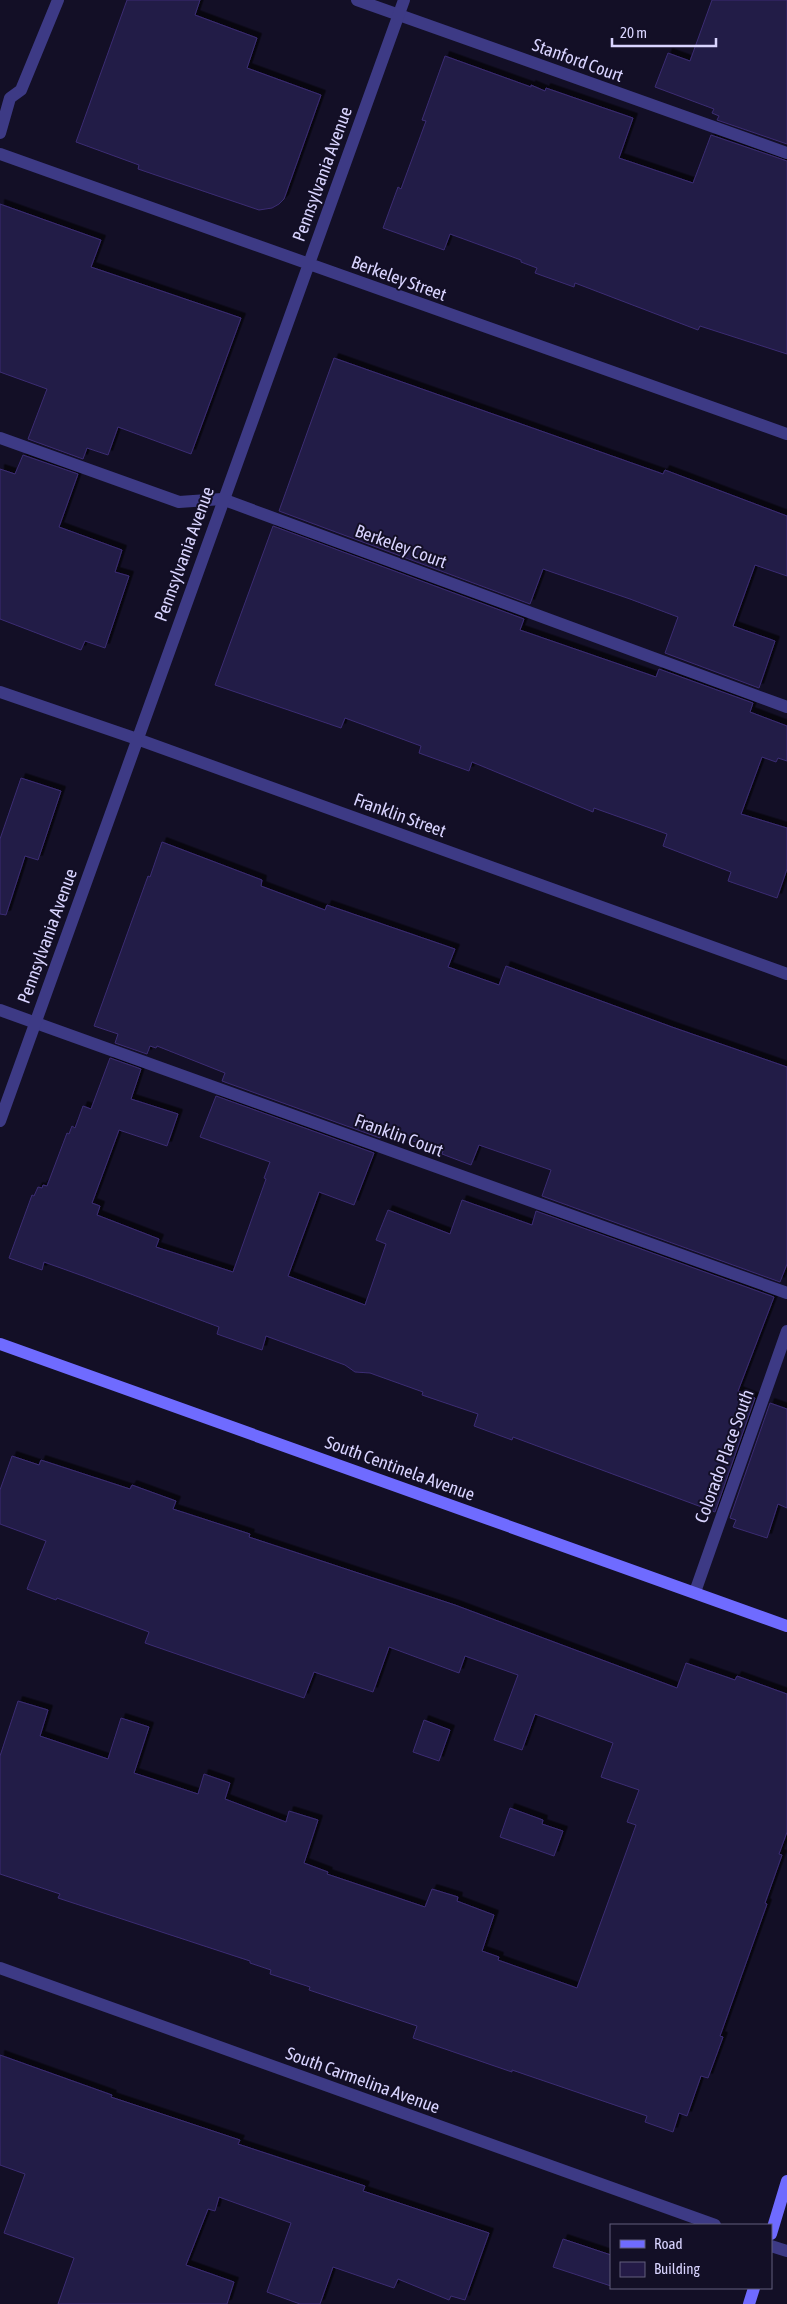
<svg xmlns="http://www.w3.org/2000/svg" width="787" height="2304" font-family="'Asap Condensed',sans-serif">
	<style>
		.building { fill: #241b47; stroke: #3b2d73; filter: url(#shadow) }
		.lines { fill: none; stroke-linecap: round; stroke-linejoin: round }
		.lane { stroke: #3d3a85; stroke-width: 12 }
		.street { stroke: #3d3a85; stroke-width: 12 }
		.secondary { stroke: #6f6bff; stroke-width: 12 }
		.labels { text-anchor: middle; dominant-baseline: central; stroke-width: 4; stroke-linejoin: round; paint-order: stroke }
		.street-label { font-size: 18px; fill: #d9d4ff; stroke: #130f26 }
	</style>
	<defs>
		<filter id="shadow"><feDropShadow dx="4.5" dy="-4.5" stdDeviation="0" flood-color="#0009"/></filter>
	</defs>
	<rect width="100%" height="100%" fill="#130f26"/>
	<path class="building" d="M127 0H200L195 15 257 38 247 68 321 95 284 199 279 204 272 208 259 210 138 169 139 165 76 142Z
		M712 0H787V144L717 120 719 116 712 113 714 109 655 87 668 53 690 61Z
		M445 56 531 87V85L545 91 546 88 633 118 619 158 693 183 711 135 787 161V354L700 326 698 330 575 283 574 287 535 273 537 268 521 262V260L450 234 444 250 383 228 398 187 401 189 426 121 422 120Z
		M0 204 101 240 91 267 241 318 191 454 118 427 108 455 87 448 83 459 28 439 47 389 0 372Z
		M334 358 663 474 665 470 787 516V576L755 565 733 626 775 641 759 688 665 653 678 617 630 599 543 569 530 604 279 511Z
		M23 455 78 474 59 527 122 550 115 572 129 576 105 648 85 641 81 650 0 619V469L15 474Z
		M273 526 524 619 520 630 656 677 659 669 753 703 750 712 787 726V761L778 758 776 762 762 757 741 814 787 828V869L777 898 728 881 731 872 663 846 667 834 594 808 593 812 472 762 469 771 419 753 421 746 345 718 341 728 215 685Z
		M21 778 61 791 38 860 25 856 6 915 0 914V839Z
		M162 842 262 880 261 886 325 910 327 905 455 949 448 967 499 985 506 966 672 1027 787 1067V1264L780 1282 542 1196 551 1170 479 1145 471 1165 442 1154 443 1151 383 1131 380 1138 222 1081 225 1073 157 1046 156 1048 150 1046 147 1054 115 1043 118 1034 94 1026 148 876 150 877Z
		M110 1058 141 1069 131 1099 178 1114 167 1146 119 1130 92 1203 100 1206 97 1215 159 1239 156 1247 233 1272 266 1179 264 1178 270 1162 200 1137 216 1096 374 1153 354 1205 319 1192 288 1276 365 1305 386 1244 376 1240 388 1210 450 1234 462 1200 532 1225 536 1211 774 1297 738 1391 755 1398 715 1512 513 1437 512 1440 474 1426 478 1414 422 1395 423 1392 370 1373 355 1372 345 1365 266 1336 262 1350 217 1334 219 1327 83 1276 44 1262 42 1270 9 1258 32 1195 34 1196 38 1187 42 1188 43 1185 47 1186 67 1133 69 1134 72 1126 75 1128 83 1106 91 1109Z
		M770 1403 787 1409V1508L778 1504 767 1538 733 1527 736 1520 730 1518Z
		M12 1456 39 1465 41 1460 130 1489 132 1485 176 1501 173 1509 250 1534 249 1537 455 1605 677 1688 686 1663 735 1680 737 1676 787 1694V1832L779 1854 782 1855 765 1903 767 1904 720 2036 723 2037 708 2078 701 2076 687 2116 679 2113 673 2132 645 2122 647 2116 512 2070V2072L413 2038 417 2026 309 1990 310 1987 270 1974 271 1970 250 1963V1961L58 1898 60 1894 0 1874V1756L18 1701 48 1710 40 1736 108 1759 121 1718 149 1727 134 1773 198 1794 204 1774 230 1783 225 1799 286 1822 289 1811 318 1820 304 1863 328 1872 327 1874 425 1907 432 1889 458 1897 457 1901 494 1915 482 1951 499 1957 498 1960 577 1988 636 1825 627 1822 639 1790 601 1777 613 1743 535 1714 522 1750 494 1740 518 1675 465 1656 459 1673 389 1647 373 1692 314 1672 304 1698 145 1643 149 1632 57 1598 56 1600 27 1589 46 1541 0 1524V1490Z
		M424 1720 450 1730 439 1761 413 1752Z
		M510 1808 543 1820 542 1824 563 1831 554 1856 500 1837Z
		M0 2055 112 2095 111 2097 240 2140 238 2144 365 2186 363 2191 489 2233 465 2300 451 2296 449 2300 398 2279 394 2288 333 2267 320 2304H300L267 2292 291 2223 219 2197 215 2211 208 2209 186 2265 234 2282 227 2304H58L74 2258 4 2233 25 2174 0 2165Z
		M563 2239 611 2255V2286L553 2267Z"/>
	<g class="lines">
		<path class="lane" d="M357 0 787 153
			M0 133 10 98 21 90 58 0
			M0 438 179 502 222 499 787 707
			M0 1010 787 1293
			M695 1592 787 1331"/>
		<path class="street" d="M0 154 787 434
			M0 692 137 739 787 974
			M0 1121 404 0
			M0 1968 715 2225
			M771 2246 787 2251"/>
		<path class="secondary" d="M0 1344 787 1626
			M771 2234 787 2181
			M749 2304 754 2288"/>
	</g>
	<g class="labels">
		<g class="street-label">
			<text transform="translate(578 60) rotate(20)">Stanford Court</text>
			<text transform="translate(322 174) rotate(-70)">Pennsylvania Avenue</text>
			<text transform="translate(399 278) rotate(20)">Berkeley Street</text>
			<text transform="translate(401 546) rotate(20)">Berkeley Court</text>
			<text transform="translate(184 554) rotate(-70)">Pennsylvania Avenue</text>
			<text transform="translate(400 815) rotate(20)">Franklin Street</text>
			<text transform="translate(47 936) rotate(-70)">Pennsylvania Avenue</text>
			<text transform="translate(399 1135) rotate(20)">Franklin Court</text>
			<text transform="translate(724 1456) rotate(-70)">Colorado Place South</text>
			<text transform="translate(400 1468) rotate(20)">South Centinela Avenue</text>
			<text transform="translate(363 2080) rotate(20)">South Carmelina Avenue</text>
		</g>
	</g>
	<rect x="610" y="2224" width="162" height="65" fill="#130f26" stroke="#625e7d"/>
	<rect x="620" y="2240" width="25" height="8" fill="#6f6bff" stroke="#625e7d"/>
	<text x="654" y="2249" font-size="15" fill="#d9d4ff">Road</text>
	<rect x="620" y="2262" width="25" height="15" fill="#241b47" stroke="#625e7d"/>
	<text x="654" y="2274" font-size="15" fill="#d9d4ff">Building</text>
	<path d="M612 38v8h104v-8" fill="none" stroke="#d9d4ff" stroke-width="2.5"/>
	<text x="620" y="38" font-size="15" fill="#d9d4ff" stroke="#130f26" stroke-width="4" paint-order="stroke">20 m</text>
</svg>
